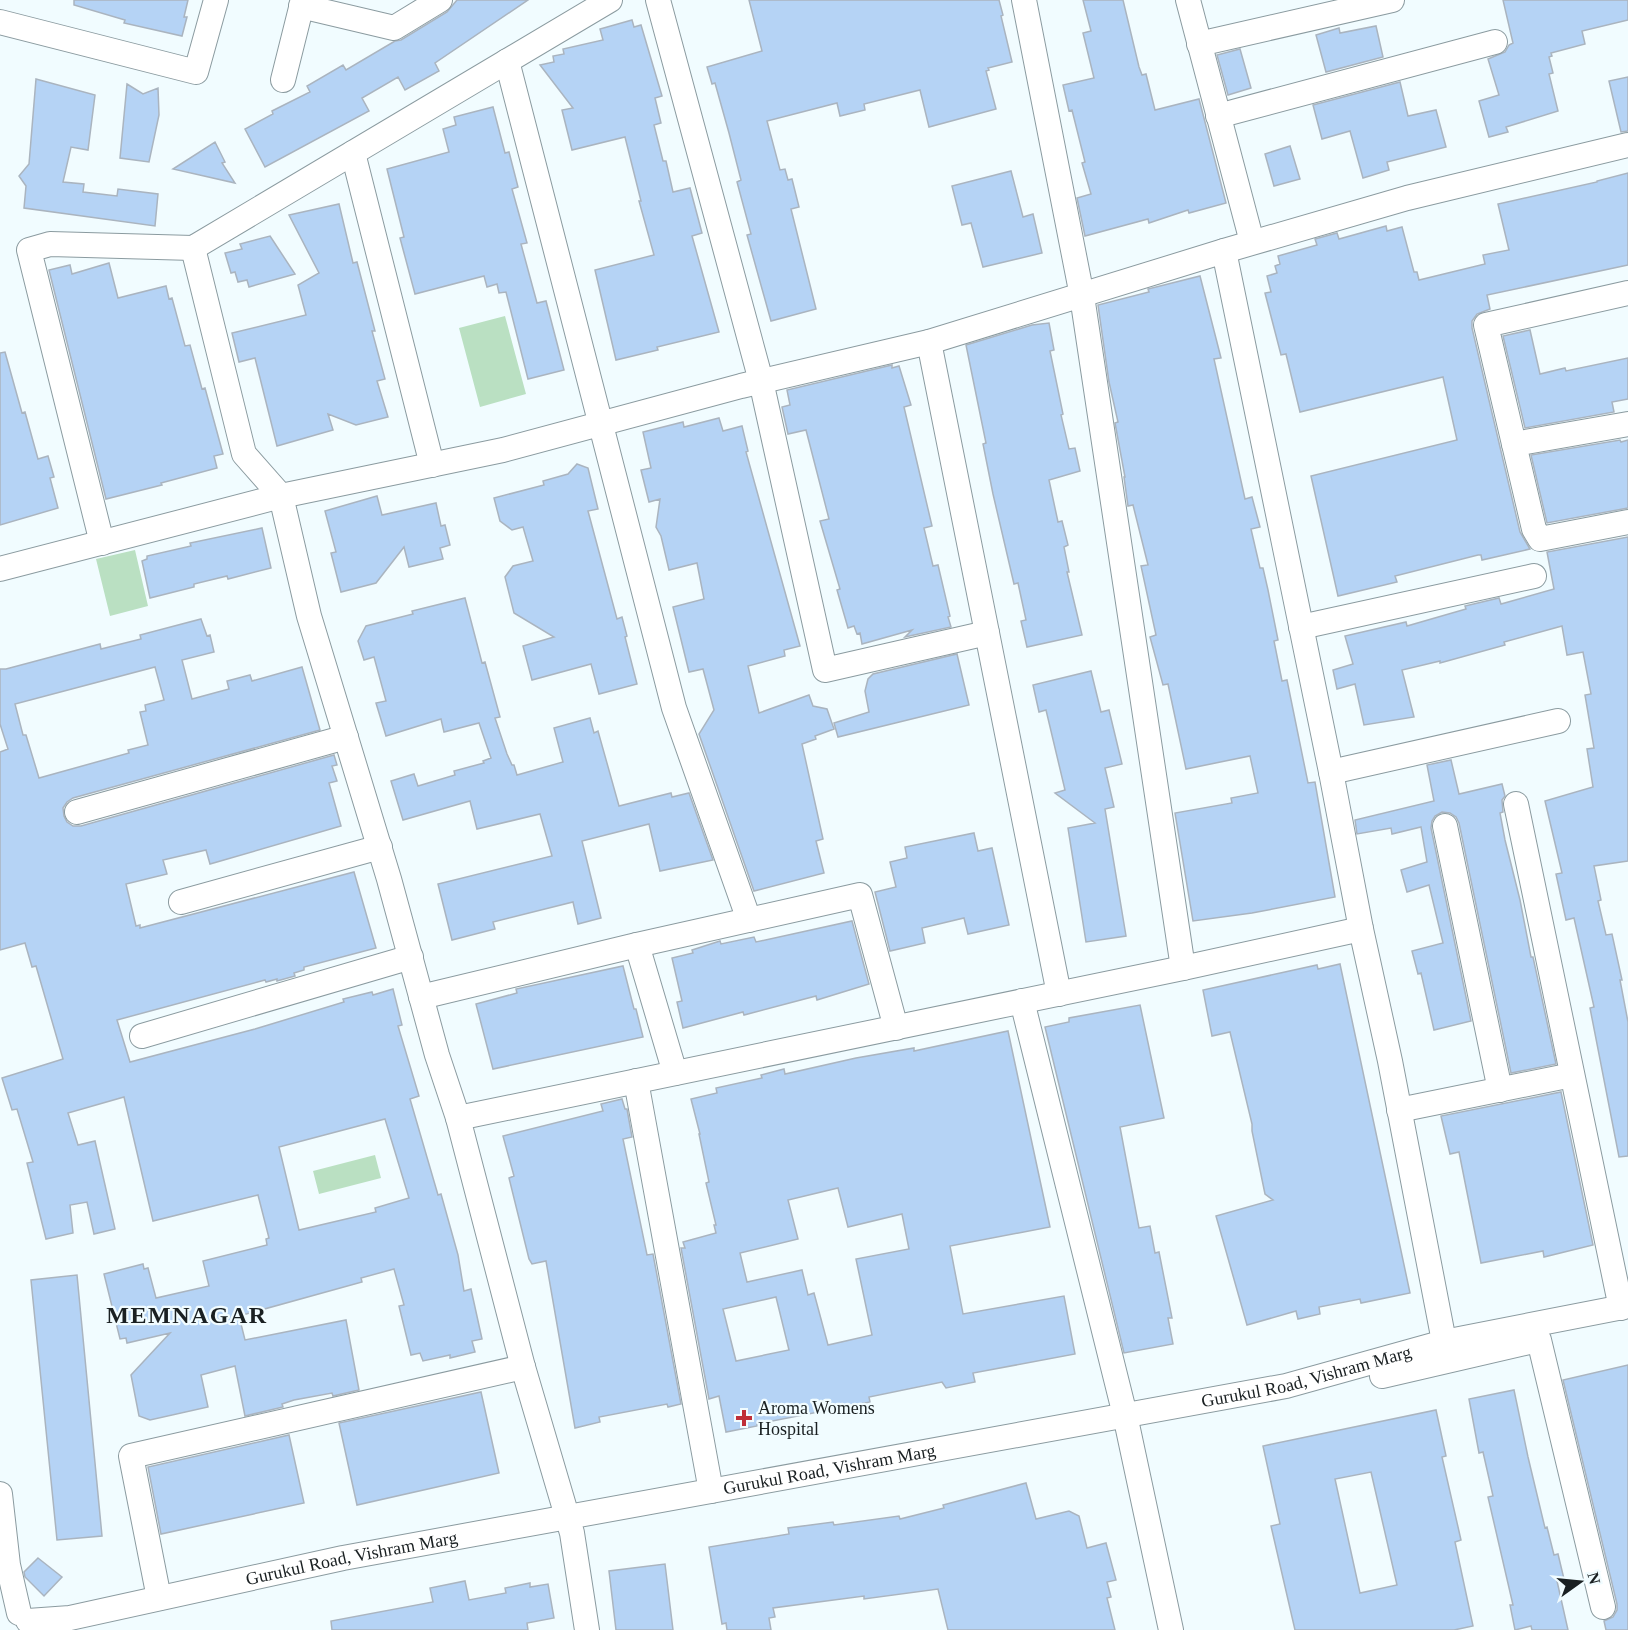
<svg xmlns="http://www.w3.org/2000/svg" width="1628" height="1630" font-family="'Times New Roman',serif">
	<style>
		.green { fill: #bae0c2 }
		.building { fill: #b5d3f5; stroke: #aab4bf; stroke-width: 1.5; fill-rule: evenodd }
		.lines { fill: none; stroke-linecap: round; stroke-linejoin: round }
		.minor-casing { stroke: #8b9ba0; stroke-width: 26 }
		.minor { stroke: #fff; stroke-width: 24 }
		.poi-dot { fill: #bf2f39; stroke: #f1fcff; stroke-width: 2 }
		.labels { text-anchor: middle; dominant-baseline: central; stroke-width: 4.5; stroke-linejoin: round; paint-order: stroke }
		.street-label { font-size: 18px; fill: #1a2022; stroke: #f1fcff }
		.poi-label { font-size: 18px; fill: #1a2022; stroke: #f1fcff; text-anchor: start }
		.district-label { font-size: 24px; font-weight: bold; letter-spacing: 1.5px; fill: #1a2022; stroke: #f1fcff }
	</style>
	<rect width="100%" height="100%" fill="#f1fcff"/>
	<path class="green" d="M505 316 526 394 480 407 459 328Z
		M135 550 148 606 110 616 96 559Z
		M375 1155 381 1178 319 1194 313 1171Z"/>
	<path class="building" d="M74 0H188L184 17H187L182 36 124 23 125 20 74 5Z
		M457 0H528L435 63 439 71 405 90 398 77 362 98 369 111 265 167 245 129 273 114 272 111 310 92 307 86 343 65 346 70 395 41 401 40 447 12Z
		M749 0H999L1003 15 1001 16 1012 62 988 68 989 70 986 71 996 109 929 127 920 90 864 104 865 110 840 116 837 103 767 121 780 170 785 169 788 180 792 179 799 207 791 209 816 309 771 321 747 235 751 234 737 182 741 180 729 133 715 83 712 84 707 67 762 51Z
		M1083 0H1123L1139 67 1142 75 1146 74 1155 110 1199 99 1226 203 1189 213 1188 210 1149 223 1148 219 1085 236 1077 198 1091 194 1082 163 1085 162 1072 110 1069 111 1063 85 1094 78 1083 33 1091 31Z
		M1503 0H1628V20L1582 31 1585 44 1551 53 1552 56 1549 57 1553 73 1549 74 1558 111 1506 127 1508 132 1489 137 1479 101 1499 95 1488 59 1505 52 1509 45 1513 43Z
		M632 20 634 27 641 25 662 96 655 98 661 123 654 125 663 161H666L673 192 690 188 702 233 692 236 719 332 657 347 658 350 616 360 595 270 654 255 639 201H641L625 137 572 150 562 110 573 108 540 65 554 62 553 56 564 54 563 49 603 40 600 29Z
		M1376 26 1383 57 1326 72 1316 35 1339 28 1340 33Z
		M1240 49 1251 88 1228 95 1217 55Z
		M1628 77V131L1621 132 1609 81Z
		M36 79 95 95 88 150 71 147 63 182 84 184 83 192 117 196 118 189 158 194 155 226 24 208 26 186 19 176 29 164Z
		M1400 82 1408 116 1436 110 1446 147 1387 162 1389 170 1363 178 1350 131 1322 139 1313 105Z
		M127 84 143 94 158 88 159 115 149 162 120 158Z
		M493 107 505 153 509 152 518 187 512 189 527 243 521 244 537 303 546 301 564 370 528 379 506 292 499 293 497 284 487 287 484 276 415 294 400 238 404 237 387 169 449 152 443 129 456 125 454 117Z
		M215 142 225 162 222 163 235 183 173 169Z
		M1290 146 1300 179 1274 186 1265 154Z
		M1011 171 1023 217 1033 214 1042 253 983 267 971 223 962 225 952 186Z
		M1628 173V265L1487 295 1490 309 1477 314 1472 321V328L1520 532 1530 549 1482 560 1481 555H1478L1395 576 1397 582 1338 596 1311 476 1457 440 1443 377 1300 412 1286 354 1281 355 1265 293 1271 292 1267 276 1277 273 1275 266 1280 264 1278 256 1317 245 1315 239 1337 233 1339 239 1386 226 1387 231 1402 227 1414 272H1417L1419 280 1485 264 1483 255 1509 250 1498 204 1597 182V181Z
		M339 204 353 263 357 262 375 331H372L385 379 377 381 388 417 356 425 328 414 333 430 277 446 255 358 239 362 232 333 306 315 298 285 319 273 289 215Z
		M270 236 295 274 249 287 247 280 238 282 235 272 231 273 225 253 242 249 240 244Z
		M109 263 118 298 166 286 169 299 172 298 185 346 190 345 202 389 205 388 223 454 214 456 217 468 161 483 162 485 106 499 49 270 70 265 72 274Z
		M1200 276 1221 358 1214 359 1245 499 1252 497 1260 527 1251 529 1260 568H1263L1268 590 1278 640 1274 641 1282 681 1287 680 1308 783 1315 782 1335 897 1252 913 1193 921 1175 813 1232 803 1231 798 1258 793 1250 756 1186 769 1168 684 1163 685 1150 637 1156 635 1141 566 1148 565 1133 505 1128 506 1124 477H1125L1115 423 1118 422 1109 382 1098 305 1149 292 1148 289Z
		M1049 323 1054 350 1050 351 1063 414 1061 415 1069 449 1075 448 1080 471 1049 480 1058 522 1062 521 1068 545 1064 547 1069 572H1067L1082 635 1027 647 1021 621 1026 620 1018 583 1014 584 993 494 983 444 986 443 966 345 1032 325Z
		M1530 330 1540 374 1565 368 1566 371 1628 358V399L1612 402 1614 412 1525 428 1503 336Z
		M5 352 22 413 25 412 38 459 48 456 54 477 50 478 58 508 0 525V353Z
		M892 365V368L899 366 911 405 904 407 932 526 924 528 933 566 938 565 950 616 948 617 951 627 905 637 912 630 862 644 860 633 857 634 854 626 848 628 837 590 840 589 820 521 829 519 806 430 788 434 782 407 790 405 787 390Z
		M719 418 723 431 742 426 748 451 746 452 800 646 784 650 785 656 748 666 759 713 809 695 813 706 827 709 834 729 815 736 816 739 802 744 823 839 816 841 824 873 754 891 699 734 714 710 703 669 689 672 673 607 704 599 697 563 669 570 661 536 656 527 660 499 649 502 641 470 651 468 643 432 683 422 684 427Z
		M1620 440 1621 442 1628 440V508L1547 523 1531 455Z
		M577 464 588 468 598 509 588 511 617 619 622 617 627 636 625 637 637 684 599 694 591 664 532 680 523 646 554 637 514 613 505 577 513 566 533 561 523 527 512 530 500 521 494 498 544 485 543 481 568 474Z
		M377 496 382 515 436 503 441 526 445 525 450 545 440 548 443 559 409 567 404 547 376 583 341 592 331 553 336 552 325 511Z
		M262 528 271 568 228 579 227 576 194 584V587L150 598 142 561 147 559V556L191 546 190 543Z
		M1628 537V861L1594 866 1601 900 1598 901 1606 935 1612 934 1622 980H1620L1628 1022V1156L1619 1157 1590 1008 1594 1007 1574 918 1566 920 1556 874 1562 873 1545 801 1593 787 1587 749 1594 748 1585 695 1591 694 1583 652 1567 655 1562 626 1504 642 1505 645 1440 663V661L1402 670 1414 717 1364 725 1355 684 1337 689 1333 670 1353 664 1345 636 1406 622 1407 626 1466 609 1465 606 1499 598 1501 604 1554 589 1547 552Z
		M465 598 482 663 485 662 500 717 495 718 507 754 512 765H514L517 775 563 762 554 728 590 718 594 733 598 731 619 806 671 793 672 797 689 793 713 860 660 871 649 824 582 841 601 918 578 924 573 902 493 922 495 929 452 940 438 884 552 856 540 814 477 829 470 801 403 820 391 781 414 774 418 786 455 775 454 771 484 763 483 761 491 758 479 723 444 732 441 719 386 736 376 703 386 701 374 657 364 660 358 641 366 626 413 614 412 611Z
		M201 619 207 636 210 635 214 652 182 660 192 699 229 689 227 681 250 675 252 681 302 667 320 730 73 798 67 802 63 808 64 816 67 822 73 826H81L334 755 337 765 332 766 337 781 329 783 341 826 210 864 206 850 163 860 167 874 126 884 136 926 140 925V928L354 872 376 948 304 967V970L294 973 295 976 277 981V979L266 982 265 980 117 1020 130 1062 255 1029 344 1002 343 999 372 992 373 995 393 989 402 1025 398 1026 419 1096 410 1099 438 1195 441 1194 458 1255 464 1291 471 1289 482 1339 472 1341 475 1352 450 1358V1355L423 1361 420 1353 411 1355 399 1306 404 1305 394 1269 361 1278 362 1282 239 1316 245 1340 346 1320 359 1390 333 1396 332 1393 294 1400 282 1404 283 1407 245 1416 235 1366 201 1375 208 1407 150 1420 139 1416 131 1375 170 1333 127 1343 126 1338 120 1339 104 1274 143 1264 144 1269 148 1268 156 1298 209 1286 203 1261 267 1245 266 1239 269 1238 258 1195 153 1221 124 1097 68 1113 78 1145 95 1141 115 1229 94 1234 87 1202 70 1205 73 1233 46 1239 27 1163 33 1162 17 1109 12 1110 2 1078 63 1059 36 966 32 967 25 943 0 950V752L8 749 0 724V669H6L100 644 101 649 141 639 140 635ZM155 667 164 700 145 705 146 711 140 712 148 745 128 750 129 753 39 778 26 735H23L15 704ZM385 1119 409 1198 375 1208 376 1212 299 1230 279 1147Z
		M957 654 969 705 838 737 834 723 869 712 865 691 868 679 873 674Z
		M1091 671 1101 712 1109 710 1122 764 1105 768 1114 807 1105 809 1126 936 1086 942 1068 828 1095 823 1055 793 1065 790 1046 710 1039 712 1033 685Z
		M1451 760 1459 794 1502 784 1505 796 1502 800 1503 812 1500 813 1505 840 1520 900 1531 957H1533L1556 1064 1511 1073 1459 823 1456 817 1450 813 1442 812 1435 816 1432 821 1431 828 1471 1021 1434 1030 1421 973 1418 974 1412 951 1443 943 1429 885 1407 892 1401 870 1427 862 1421 827 1392 834 1391 828 1357 834 1355 820 1434 801 1427 765Z
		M974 833 978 851 992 848 1009 925 968 934 964 918 922 928 925 943 890 951 875 892 896 887 890 862 907 858 905 847Z
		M852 921 869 984 817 1000 816 996 744 1015 743 1012 683 1028 677 1002 682 1001 672 958 693 953 692 950 720 941 721 944 754 937 756 942Z
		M1340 964 1410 1293 1361 1303 1360 1299 1319 1307 1320 1314 1298 1319 1296 1311 1247 1325 1216 1216 1273 1200 1265 1194 1252 1131V1124L1230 1032 1212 1036 1203 990 1317 965 1318 969Z
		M623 966 634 1009H636L643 1037 493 1069 476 1004 517 993 516 989Z
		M1140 1005 1164 1118 1120 1127 1139 1228 1150 1226 1155 1253 1159 1252 1172 1318H1168L1173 1344 1124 1353 1045 1027 1069 1022V1018Z
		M1008 1031 1050 1227 950 1246 963 1314 1064 1296 1075 1354 973 1373 975 1382 946 1388 942 1382 869 1397 870 1402 757 1424V1426L726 1432 719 1396 709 1399 681 1248H685L683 1242 716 1233 714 1225H716L706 1183 709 1182 699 1134H700L691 1099 717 1093 716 1088 762 1078 761 1075 784 1069 785 1074 856 1058 914 1048V1051ZM838 1188 848 1227 902 1214 909 1249 856 1259 872 1335 828 1345 814 1293 808 1295 802 1270 747 1282 740 1253 798 1239 788 1200ZM776 1297 789 1350 736 1361 723 1309Z
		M1561 1092 1593 1245 1544 1257 1543 1251 1481 1263 1459 1152 1450 1154 1441 1116Z
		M622 1099 625 1109H627L632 1137 623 1139 647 1255 653 1254 681 1404 668 1407 667 1404 599 1417 600 1422 575 1428 546 1261 532 1264 529 1259 509 1178 514 1176 503 1136 603 1111 601 1104Z
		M77 1275 102 1536 57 1540 31 1280Z
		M1628 1365V1630H1606L1604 1621 1613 1617 1617 1610V1604L1563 1380Z
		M1514 1390 1528 1457 1545 1528 1547 1527 1554 1555 1558 1554 1564 1579 1557 1581 1568 1630H1532L1531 1626 1515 1630 1510 1605H1513L1488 1497 1493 1496 1483 1452 1479 1453 1469 1399Z
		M481 1392 499 1473 357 1505 339 1423Z
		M1436 1410 1446 1456 1442 1457 1461 1540 1455 1542 1473 1626 1454 1630H1295L1271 1526 1280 1524 1263 1446ZM1371 1472 1397 1585 1360 1593 1335 1479Z
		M289 1435 304 1503 161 1534 148 1467Z
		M1026 1483 1036 1519 1069 1511 1079 1516 1087 1548 1106 1543 1116 1580 1107 1582 1111 1597 1107 1598 1115 1630H948L938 1589 864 1599V1596L773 1608 775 1617 769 1618 771 1630H727L726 1623 722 1624 709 1547 789 1534 788 1528 833 1522 834 1525 899 1516 900 1519 944 1508 943 1505Z
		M38 1558 62 1577 44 1596 25 1577 24 1572Z
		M665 1564 673 1630H616L609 1571Z
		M465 1581 469 1600 506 1593 505 1588 530 1583V1587L548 1584 554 1618 527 1623 528 1630H332L331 1621 433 1602 430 1588Z"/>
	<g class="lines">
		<defs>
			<g id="minor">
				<path d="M658 0 761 381 825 670 987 633"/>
				<path d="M1024 0 1082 296 1183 968"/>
				<path d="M1188 0 1252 242"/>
				<path d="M301 6 394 28 440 0"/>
				<path d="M0 22 196 72 216 0"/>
				<path d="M1199 44 1392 0"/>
				<path d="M507 61 674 708 749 920"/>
				<path d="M283 80 303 0"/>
				<path d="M1218 116 1495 42"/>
				<path d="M353 153 432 465"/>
				<path d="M193 248 244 454 281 496 309 616 389 879 437 1055 458 1118 523 1367 572 1533 587 1630"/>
				<path d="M1224 251 1331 772 1361 929 1390 1061 1447 1357"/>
				<path d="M1628 293 1486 325 1534 529 1540 539 1628 522"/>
				<path d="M929 342 1059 994"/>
				<path d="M1514 444 1628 424"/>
				<path d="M102 543 29 250 50 244 193 248 610 0"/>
				<path d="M0 569 281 496 503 450 741 386 929 342 1224 251 1407 198 1628 145"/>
				<path d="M1301 627 1534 576"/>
				<path d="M1331 772 1558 721"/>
				<path d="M1516 804 1621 1308"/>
				<path d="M77 812 346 737"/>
				<path d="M1445 826 1500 1090"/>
				<path d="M181 902 380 847"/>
				<path d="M637 945 860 895 896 1028"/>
				<path d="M421 997 637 945 675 1073"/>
				<path d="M1022 1001 1125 1415 1171 1630"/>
				<path d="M142 1036 411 957"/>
				<path d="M636 1081 711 1491"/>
				<path d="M1399 1110 1572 1075"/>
				<path d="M458 1118 1183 968 1361 929"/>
				<path d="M1539 1340 1603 1607"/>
				<path d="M1382 1376 1529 1342"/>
				<path d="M0 1494 8 1565 19 1613"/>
				<path d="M159 1598 131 1456 523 1367"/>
				<path id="s1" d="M28 1621 70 1618 343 1558 1286 1386 1444 1342 1628 1306"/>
			</g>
		</defs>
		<use href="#minor" class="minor-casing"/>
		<use href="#minor" class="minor"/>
	</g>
	<path class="poi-dot" d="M741 1409h6v6h6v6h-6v6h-6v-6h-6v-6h6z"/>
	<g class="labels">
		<g class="street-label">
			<text stroke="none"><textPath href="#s1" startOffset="1302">Gurukul Road, Vishram Marg</textPath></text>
			<text stroke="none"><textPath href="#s1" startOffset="816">Gurukul Road, Vishram Marg</textPath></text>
			<text stroke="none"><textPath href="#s1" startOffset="330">Gurukul Road, Vishram Marg</textPath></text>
		</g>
		<g class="poi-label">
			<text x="758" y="1408">Aroma Womens<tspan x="758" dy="21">Hospital</tspan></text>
		</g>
		<g class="district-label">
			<text x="187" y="1315">MEMNAGAR</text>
		</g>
	</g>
	<g transform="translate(1580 1582) rotate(75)" stroke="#f1fcff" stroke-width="4.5" paint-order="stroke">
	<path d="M0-4.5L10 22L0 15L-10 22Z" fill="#1a2022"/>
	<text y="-9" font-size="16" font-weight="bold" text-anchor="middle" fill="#1a2022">N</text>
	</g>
</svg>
